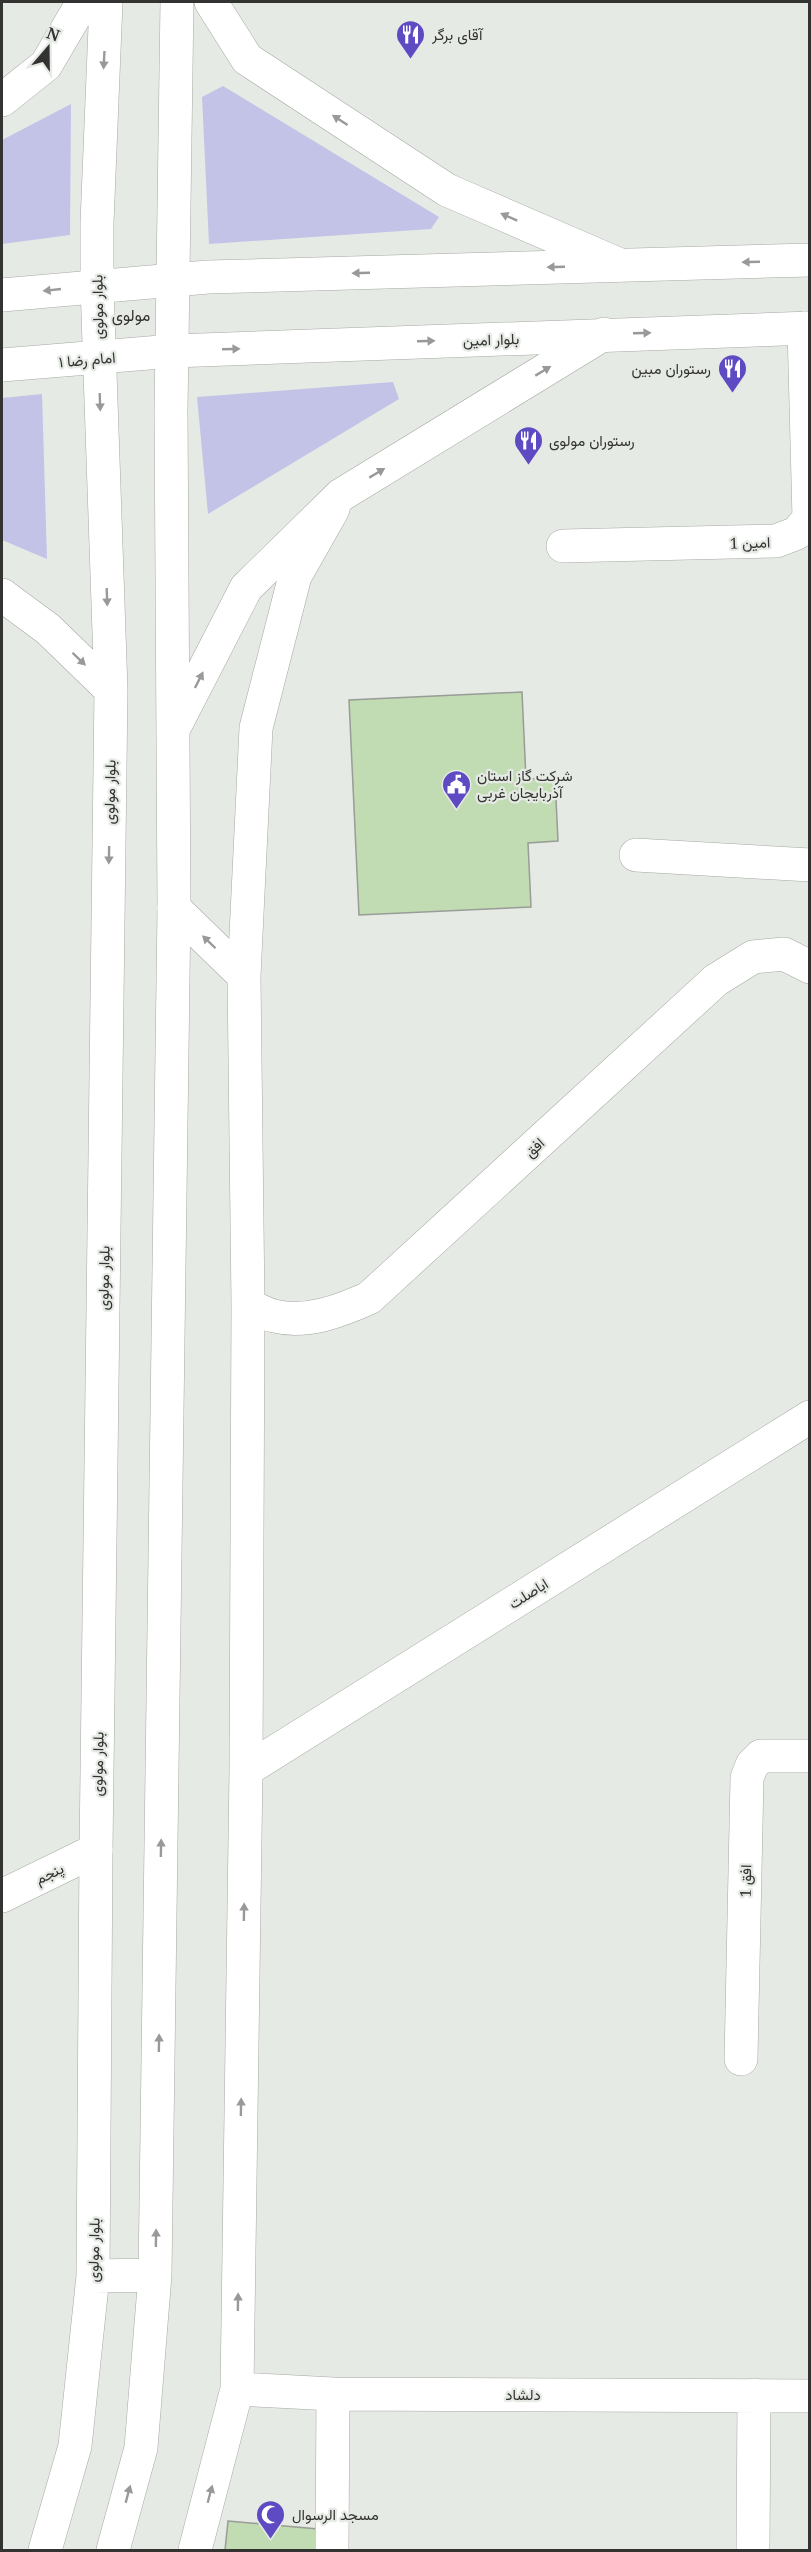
<svg xmlns="http://www.w3.org/2000/svg" width="811" height="2552" font-family="'Noto Serif',Vazirmatn,serif">
	<style>
		.green { fill: #c3c3e8 }
		.building { fill: #c1dbb3; stroke: #999c97; stroke-width: 1.5 }
		.lines { fill: none; stroke-linecap: round; stroke-linejoin: round }
		.street-casing { stroke: #a5a9a3; stroke-width: 34 }
		.secondary-casing { stroke: #a5a9a3; stroke-width: 34 }
		.primary-casing { stroke: #a5a9a3; stroke-width: 34 }
		.street { stroke: #fff; stroke-width: 33 }
		.secondary { stroke: #fff; stroke-width: 33 }
		.primary { stroke: #fff; stroke-width: 33 }
		.oneway { fill: #999a98 }
		.labels { text-anchor: middle; dominant-baseline: central; stroke-width: 4.5; stroke-linejoin: round; paint-order: stroke }
		.poi-label { font-size: 15px; fill: #333432; stroke: #e6eae4; text-anchor: start }
		.street-label { font-size: 15px; fill: #333432; stroke: #e6eae4 }
		.neighbourhood-label { font-size: 16px; fill: #333432; stroke: #e6eae4 }
	</style>
	<rect width="100%" height="100%" fill="#e6eae4"/>
	<path class="green" d="M223 86 439 217 431 229 209 244 202 97Z
		M71 104 70 235 2 244V140Z
		M393 382 399 399 208 514 197 397Z
		M42 394 47 559 2 540V398Z"/>
	<path class="building" d="M522 692 526 779 555 778 558 841 528 843 531 907 359 915 349 700Z
		M228 2521 318 2529 316 2550H225Z"/>
	<g class="lines">
		<defs>
			<path id="street" d="M563 546 776 541 797 533 809 518 804 328
				M636 855 810 865
				M174 908 244 976
				M248 1305C256 1309 265 1314 274 1316 307 1324 340 1311 369 1298L716 980 753 957 784 954 810 967
				M246 1770 810 1417
				M741 2059 747 1778 752 1765 761 1756H810
				M237 2389 333 2394 810 2396
				M195 2550 237 2389 246 1770 248 1305 244 976 256 728 295 576 333 509
				M332 2550 333 2394
				M753 2550 754 2395"/>
			<path id="secondary" d="M2 295 208 277 810 260
				M2 365 173 351 810 328
				M2 1896 96 1850"/>
			<path id="primary" d="M211 2 247 59 447 190 620 265
				M2 100 46 65 83 2
				M2 595 48 629 111 690
				M174 728 246 588 341 495 604 334
				M93 2276 155 2275
				M45 2550 75 2446 93 2276 96 1850 111 690 97 285V223L106 2
				M113 2550 141 2448 155 2275 174 908 171 411 177 2"/>
		</defs>
		<use href="#street" class="street-casing"/>
		<use href="#secondary" class="secondary-casing"/>
		<use href="#primary" class="primary-casing"/>
		<use href="#street" class="street"/>
		<use href="#secondary" class="secondary"/>
		<use href="#primary" class="primary"/>
	</g>
	<defs><path id="oneway-solid" d="M-6-.8H1V-3.2L6.5 0L1 3.2V.8H-6Z" transform="scale(1.5)"/></defs>
	<g class="oneway">
		<use href="#oneway-solid" transform="translate(104 60) rotate(93)"/>
		<use href="#oneway-solid" transform="translate(340 120) rotate(-147)"/>
		<use href="#oneway-solid" transform="translate(509 217) rotate(-156)"/>
		<use href="#oneway-solid" transform="translate(751 262) rotate(178)"/>
		<use href="#oneway-solid" transform="translate(556 267) rotate(178)"/>
		<use href="#oneway-solid" transform="translate(361 273) rotate(178)"/>
		<use href="#oneway-solid" transform="translate(52 290) rotate(174)"/>
		<use href="#oneway-solid" transform="translate(642 333) rotate(-2)"/>
		<use href="#oneway-solid" transform="translate(426 341) rotate(-2)"/>
		<use href="#oneway-solid" transform="translate(231 349) rotate(-2)"/>
		<use href="#oneway-solid" transform="translate(543 371) rotate(-31)"/>
		<use href="#oneway-solid" transform="translate(100 402) rotate(88)"/>
		<use href="#oneway-solid" transform="translate(377 473) rotate(-31)"/>
		<use href="#oneway-solid" transform="translate(107 597) rotate(88)"/>
		<use href="#oneway-solid" transform="translate(79 659) rotate(44)"/>
		<use href="#oneway-solid" transform="translate(199 680) rotate(-63)"/>
		<use href="#oneway-solid" transform="translate(109 855) rotate(91)"/>
		<use href="#oneway-solid" transform="translate(209 942) rotate(-136)"/>
		<use href="#oneway-solid" transform="translate(161 1848) rotate(-89)"/>
		<use href="#oneway-solid" transform="translate(244 1912) rotate(-89)"/>
		<use href="#oneway-solid" transform="translate(159 2043) rotate(-89)"/>
		<use href="#oneway-solid" transform="translate(241 2107) rotate(-89)"/>
		<use href="#oneway-solid" transform="translate(156 2238) rotate(-89)"/>
		<use href="#oneway-solid" transform="translate(238 2302) rotate(-89)"/>
		<use href="#oneway-solid" transform="translate(128 2494) rotate(-75)"/>
		<use href="#oneway-solid" transform="translate(210 2494) rotate(-75)"/>
	</g>
	<defs>
		<symbol id="restaurant-pin" viewBox="-11 -11 22 30"><path d="M0 17L-7.5 6A9.5 9.5 0 1 1 7.5 6Z" fill="#5e4bc3" stroke="#e6eae4"/><path d="M-5-6h1v4h1v-4h1v4h1v-4h1v5L-1.5 .5V6h-2V.5L-5-1ZM5-6V6H3V1.5H1.5Q1.5-4 5-6Z" fill="#fff"/></symbol>
		<symbol id="civic-pin" viewBox="-11 -11 22 30"><path d="M0 17L-7.5 6A9.5 9.5 0 1 1 7.5 6Z" fill="#5e4bc3" stroke="#e6eae4"/><path d="M-.6-6.5H3V-4.5H.6V-3L4-1V1h2V6H-6V1h2V-1L-.6-3ZM-1.2 2.5V6h2.4V2.5Z" fill="#fff"/></symbol>
		<symbol id="mosque-pin" viewBox="-11 -11 22 30"><path d="M0 17L-7.5 6A9.5 9.5 0 1 1 7.5 6Z" fill="#5e4bc3" stroke="#e6eae4"/><path d="M3.5-4.9A6 6 0 1 0 3.5 4.9A5 5 0 1 1 3.5-4.9Z" fill="#fff"/></symbol>
	</defs>
	<g fill-rule="evenodd">
		<use href="#restaurant-pin" x="394" y="18" width="33" height="45"/>
		<use href="#restaurant-pin" x="716" y="352" width="33" height="45"/>
		<use href="#restaurant-pin" x="512" y="424" width="33" height="45"/>
		<use href="#civic-pin" x="440" y="768" width="33" height="45"/>
		<use href="#mosque-pin" x="254" y="2498" width="33" height="45"/>
	</g>
	<g class="labels">
		<g class="poi-label">
			<text x="432" y="34">آقاى برگر</text>
			<text x="711" y="368" text-anchor="end">رستوران مبین</text>
			<text x="549" y="440">رستوران مولوی</text>
			<text x="477" y="775">شرکت گاز استان<tspan x="477" dy="17">آذربایجان غربی</tspan></text>
			<text x="292" y="2514">مسجد الرسوال</text>
		</g>
		<g class="street-label">
			<text transform="translate(97 307) rotate(-91)">بلوار مولوی</text>
			<text transform="translate(491 339) rotate(-2)">بلوار امین</text>
			<text transform="translate(87 359) rotate(-5)">امام رضا ۱</text>
			<text transform="translate(750 542) rotate(-2)">امین 1</text>
			<text transform="translate(109 792) rotate(-89)">بلوار مولوی</text>
			<text transform="translate(534 1147) rotate(-43)">افق</text>
			<text transform="translate(103 1278) rotate(-89)">بلوار مولوی</text>
			<text transform="translate(528 1593) rotate(-32)">اباصلت</text>
			<text transform="translate(97 1764) rotate(-89)">بلوار مولوی</text>
			<text transform="translate(49 1873) rotate(-26)">پنجم</text>
			<text transform="translate(745 1881) rotate(-89)">افق 1</text>
			<text transform="translate(93 2250) rotate(-89)">بلوار مولوی</text>
			<text x="523" y="2394">دلشاد</text>
		</g>
		<g class="neighbourhood-label">
			<text x="131" y="315">مولوی</text>
		</g>
	</g>
	<rect width="811" height="2552" fill="none" stroke="#333432" stroke-width="6"/>
	<g transform="translate(48 48) rotate(20)" stroke="#e6eae4" stroke-width="4.5" paint-order="stroke">
	<path d="M0-4.5L10 22L0 15L-10 22Z" fill="#333432"/>
	<text y="-9" font-size="16" font-weight="bold" text-anchor="middle" fill="#333432">N</text>
	</g>
</svg>
